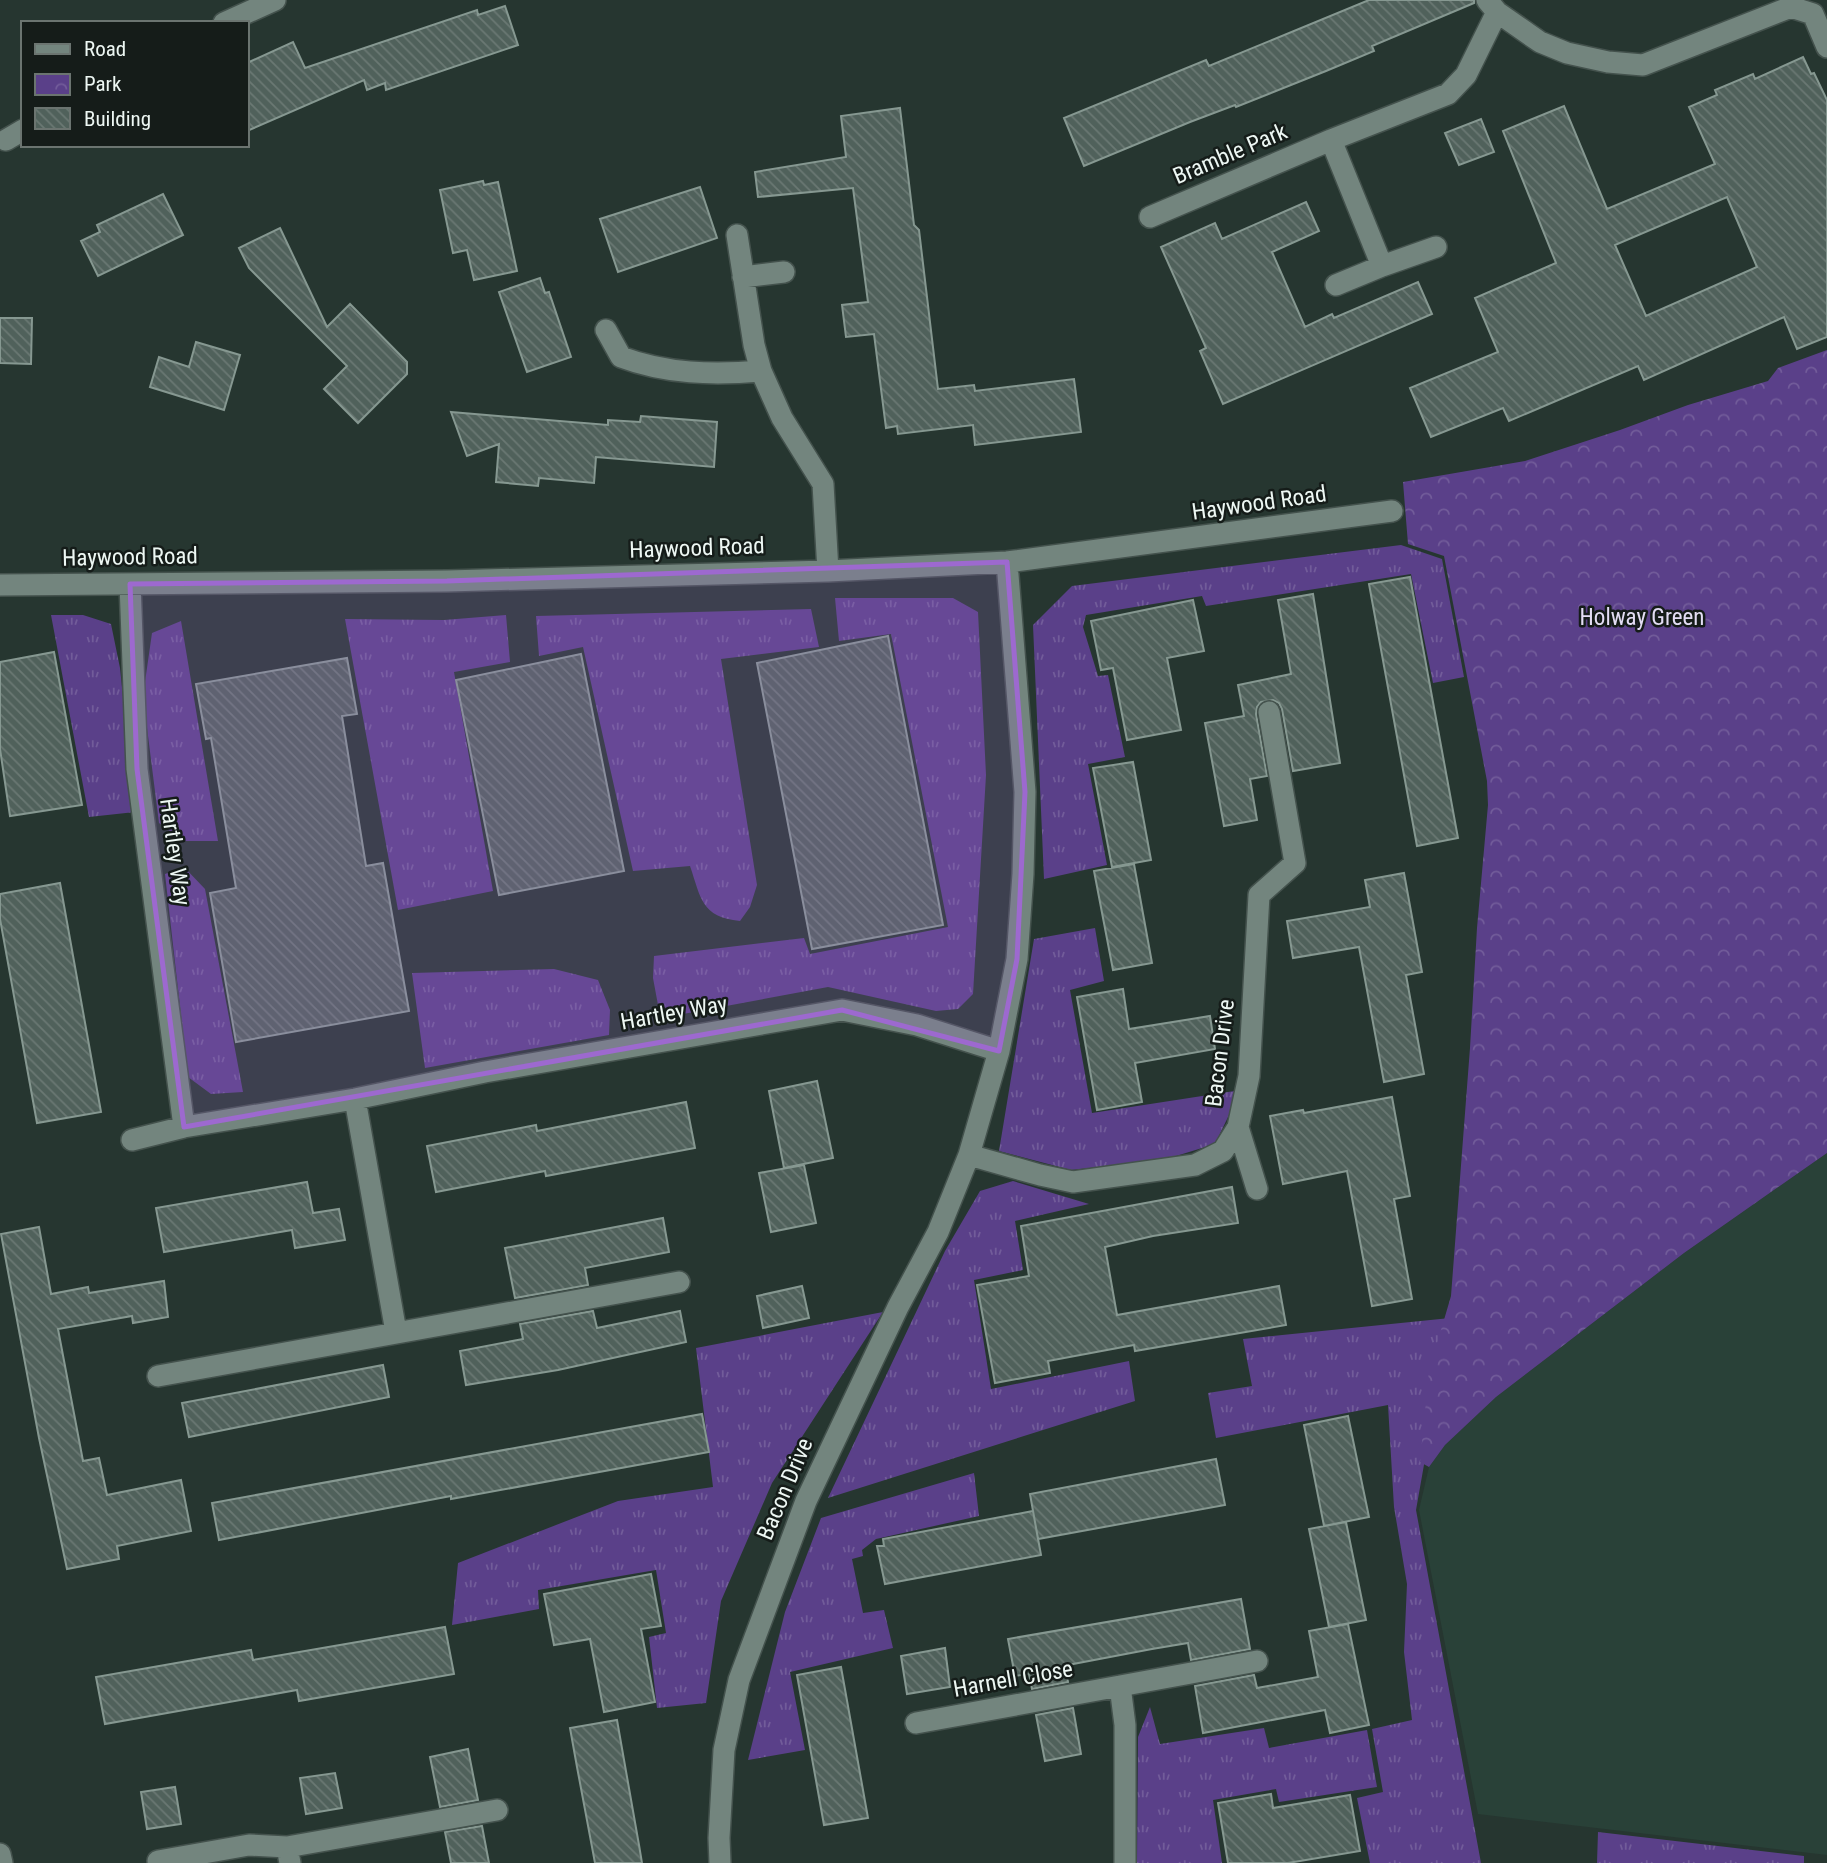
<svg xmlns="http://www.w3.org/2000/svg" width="1827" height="1863" font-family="'Roboto Condensed',sans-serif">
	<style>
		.built { fill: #294138 }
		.grass { fill: url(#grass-tufts) }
		.park { fill: url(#park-crowns) }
		.building { fill: url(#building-back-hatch); stroke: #869891; stroke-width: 2; fill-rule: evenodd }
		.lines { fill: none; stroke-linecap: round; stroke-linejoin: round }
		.minor-casing { stroke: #44524d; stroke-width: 24 }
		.tertiary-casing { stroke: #44524d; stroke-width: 24 }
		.minor { stroke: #73857e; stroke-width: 21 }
		.tertiary { stroke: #73857e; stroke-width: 21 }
		.marked { fill: #9d69cf; fill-opacity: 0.2; stroke: #9d69cf; stroke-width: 5; stroke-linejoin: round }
		.labels { text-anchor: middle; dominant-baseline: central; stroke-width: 5; stroke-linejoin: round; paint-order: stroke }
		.street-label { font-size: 23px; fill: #edf7f3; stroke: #151c19 }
		.park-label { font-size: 23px; fill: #e3ddf4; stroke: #151c19 }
	</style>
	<defs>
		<pattern id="grass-tufts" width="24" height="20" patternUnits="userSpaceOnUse" patternTransform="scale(1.75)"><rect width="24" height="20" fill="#5a4089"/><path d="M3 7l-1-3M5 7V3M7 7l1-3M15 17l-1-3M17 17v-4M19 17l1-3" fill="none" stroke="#725c9a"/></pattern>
		<pattern id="park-crowns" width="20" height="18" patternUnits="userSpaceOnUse" patternTransform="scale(1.75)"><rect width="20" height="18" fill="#5a4089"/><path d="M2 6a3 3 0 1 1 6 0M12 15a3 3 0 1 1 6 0" fill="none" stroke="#725c9a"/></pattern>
		<pattern id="building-back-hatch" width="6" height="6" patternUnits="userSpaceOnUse" patternTransform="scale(1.75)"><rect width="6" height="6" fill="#50615b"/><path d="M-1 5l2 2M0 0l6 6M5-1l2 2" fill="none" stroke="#6a7873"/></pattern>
	</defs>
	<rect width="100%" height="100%" fill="#263630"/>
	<path class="built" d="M1827 1153V1855L1478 1814 1419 1510 1429 1467 1445 1445 1496 1397 1684 1253Z"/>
	<path class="grass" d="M1401 545 1442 559 1464 677 1433 683 1411 574 1206 606 1202 596 1086 615 1083 627 1098 676 1108 675 1125 757 1088 764 1107 865 1044 879 1033 625 1072 586Z
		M835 598H953L978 612 986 775 973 994 958 1009 936 1011 828 987 683 1014 658 1005 653 978 654 956 804 938 810 954 948 927 891 634 839 641Z
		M811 609 819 647 721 659 757 885 750 907 740 921C701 917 701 898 690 866L633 871 583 647 539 656 536 616Z
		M51 615H83L111 624 120 668 135 812 89 817Z
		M506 615 510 662 454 672 493 891 398 910 345 619 444 620Z
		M181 621 218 841H184L159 823 143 696 152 633Z
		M184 867 205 889 243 1092 211 1094 188 1077 165 874Z
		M1095 928 1104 981 1070 990 1092 1113 1241 1090 1215 1144 1163 1160 1071 1170 999 1151 1034 939Z
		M554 969 598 980 610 1010 609 1035 425 1068 412 973Z
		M1013 1181 1089 1204 1015 1221 1023 1270 974 1280 991 1389 1129 1361 1135 1401 828 1498 945 1251 980 1191Z
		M883 1312 772 1483 721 1601 706 1703 657 1708 649 1637 666 1633 656 1570 538 1590 539 1609 452 1625 458 1563 618 1501 713 1487 696 1348Z
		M1470 1316 1425 1459 1416 1510 1481 1863H1370L1357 1798 1383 1792 1372 1729 1412 1720 1404 1652 1407 1584 1394 1507 1388 1405 1216 1438 1208 1393 1252 1386 1243 1339Z
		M974 1473 979 1516 876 1539 862 1550 863 1556 852 1559 863 1613 884 1610 893 1648 790 1672 805 1750 748 1760 785 1612 821 1518Z
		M1150 1707 1160 1744 1264 1728 1269 1748 1367 1730 1377 1787 1279 1802 1276 1789 1213 1800 1222 1863H1137L1138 1737Z
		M1598 1832 1804 1856V1863H1597Z"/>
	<path class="park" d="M1827 350V1153L1684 1253 1496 1397 1445 1445 1429 1467 1420 1462 1429 1371 1451 1296 1470 1048 1477 928 1488 805 1487 781 1444 556 1408 544 1403 482 1525 461 1620 430 1688 405 1768 381 1778 368Z"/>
	<path class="building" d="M1369 0H1474V3L1372 46 1374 51 1326 71 1236 107 1235 105 1190 122 1084 166 1064 118 1206 60 1209 66Z
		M505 6 518 45 386 90 385 83 367 90 364 80 247 131V63L293 42 305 68 477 10 478 15Z
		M1803 57 1811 74 1814 73 1827 100V337L1797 349 1784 317 1644 380 1638 366 1509 421 1503 408 1431 437 1410 388 1498 352 1475 298 1556 263 1503 131 1564 106 1607 209 1715 164 1689 107 1717 95 1715 90 1753 74 1755 79ZM1727 197 1757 267 1646 316 1615 245Z
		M900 108 914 225 919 230 938 389 974 385 975 391 1074 379 1081 432 975 445 973 425 898 434 897 426 886 428 874 334 846 337 842 305 868 302 853 188 758 197 755 172 846 157 841 116Z
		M1481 119 1494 152 1459 165 1445 133Z
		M483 181 484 185 498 182 517 271 474 280 467 250 453 253 440 190Z
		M700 187 717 238 618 272 600 219Z
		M163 194 183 235 98 276 81 241 100 232 97 225Z
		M1306 202 1319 231 1272 252 1305 327 1332 314 1334 318 1418 282 1432 314 1223 404 1200 351 1206 348 1161 247 1215 223 1222 239Z
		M280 228 327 327 350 304 407 362V374L358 423 324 389 347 366 249 268 239 248Z
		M540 278 545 293 549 292 571 357 527 372 499 292Z
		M0 318H32L31 364 0 363Z
		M196 342 240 355 224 410 150 387 159 357 189 367Z
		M451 412 608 425V420L640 422 641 416 717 422 714 467 596 457 594 483 539 478 538 486 496 482 499 444 467 456Z
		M1410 577 1458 838 1417 846 1369 584Z
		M1313 594 1340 763 1293 771 1282 709 1279 703 1273 700 1261 702 1257 707 1256 714 1267 776 1250 779 1257 820 1224 826 1205 723 1244 716 1238 685 1291 674 1278 600Z
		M1193 600 1204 651 1167 658 1181 730 1127 740 1113 668 1101 670 1091 621Z
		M888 636 943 925 812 949 757 663Z
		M54 652 82 805 10 816 0 749V662Z
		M581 654 624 871 499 895 456 680Z
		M347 658 357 714 342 716 366 866 383 863 409 1011 236 1042 210 893 236 888 211 738 206 739 196 684Z
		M1133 762 1151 860 1112 867 1093 768Z
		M1134 864 1152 963 1113 970 1094 871Z
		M1404 873 1422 972 1406 975 1424 1074 1384 1082 1359 947 1293 958 1287 921 1370 907 1365 880Z
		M60 883 101 1112 37 1123 0 919V894Z
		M1123 989 1129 1029 1210 1016 1215 1049 1135 1063 1142 1102 1097 1110 1077 997Z
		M817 1081 833 1158 784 1168 769 1091Z
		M1392 1097 1410 1196 1394 1199 1412 1299 1372 1306 1347 1171 1283 1184 1270 1116 1303 1110 1304 1113Z
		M686 1102 695 1148 546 1176 545 1171 436 1192 427 1146 536 1125 537 1131Z
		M804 1165 816 1223 771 1232 759 1173Z
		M307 1182 313 1213 339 1209 345 1240 295 1248 292 1230 164 1252 156 1208Z
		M1232 1187 1238 1223 1153 1236 1105 1247 1117 1315 1279 1286 1286 1325 1135 1351 1134 1345 1048 1361 1050 1373 995 1383 977 1285 1029 1276 1021 1226Z
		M663 1218 669 1252 585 1268 588 1285 515 1298 505 1248Z
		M39 1227 51 1294 88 1287 89 1293 164 1281 168 1317 133 1323 132 1316 58 1329 83 1461 99 1458 107 1495 181 1480 191 1531 117 1546 119 1559 67 1569 39 1438 1 1234Z
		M802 1286 809 1318 763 1328 757 1296Z
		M593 1311 597 1328 680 1311 686 1342 558 1370 466 1385 460 1351 523 1339 520 1324Z
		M383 1365 389 1397 189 1437 182 1403Z
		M702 1414 709 1452 451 1499V1496L219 1540 212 1503Z
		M1348 1416 1369 1517 1324 1526 1304 1425Z
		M1216 1459 1225 1505 1038 1539 1030 1494Z
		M1033 1511 1041 1555 885 1584 877 1546H884L883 1539Z
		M1346 1522 1366 1620 1329 1627 1309 1529Z
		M651 1574 661 1626 641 1629 655 1702 604 1712 590 1639 554 1645 544 1594Z
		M1241 1599 1250 1649 1191 1660 1188 1643 1152 1649 1068 1665 1065 1667 1068 1682 1032 1689 1029 1674 1015 1676 1008 1639Z
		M1348 1624 1369 1725 1330 1733 1325 1710 1203 1733 1195 1686 1254 1675 1257 1688 1318 1677 1309 1631Z
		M445 1627 454 1674 299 1701 297 1690 105 1724 96 1677 251 1650 253 1660Z
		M945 1648 950 1687 907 1694 901 1656Z
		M841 1667 868 1818 824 1825 797 1675Z
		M1073 1708 1081 1754 1045 1761 1036 1715Z
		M617 1720 639 1845 642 1863H595L577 1767 570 1728Z
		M468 1749 478 1800 440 1807 430 1757Z
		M335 1773 342 1808 306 1814 300 1778Z
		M175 1787 181 1824 147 1829 141 1792Z
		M1271 1794 1273 1808 1350 1795 1360 1851 1288 1863H1228L1218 1803Z
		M482 1826 489 1863H451L445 1832Z"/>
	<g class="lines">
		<defs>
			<path id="minor" d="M1497 12 1540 42 1567 53 1608 62 1643 65 1791 7 1813 14 1827 47
				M224 23 275 0
				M6 140 23 130
				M1331 140 1382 266 1336 285
				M1150 217 1331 140 1448 94 1466 75 1497 12 1487 0
				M737 235 754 345 761 371 782 418 823 484 828 571
				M1382 266 1436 247
				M743 277 784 272
				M606 330 621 357C666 374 713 375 761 371
				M130 584 137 769 184 1127
				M0 585 447 581 828 571 1007 562 1392 511
				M355 1099 396 1332
				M1238 1127 1257 1189
				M132 1140 184 1127 355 1099 485 1072 842 1010 917 1025 999 1051
				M969 1155 1040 1175 1073 1182 1195 1165 1223 1151 1238 1127 1249 1076 1259 895 1295 863 1269 712
				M158 1376 679 1282
				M916 1723 1120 1686
				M158 1861 249 1845 287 1847
				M290 1863 287 1847 497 1810
				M720 1863 719 1838 724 1750 739 1680 806 1501 898 1307 938 1232 969 1155 999 1051 1017 959 1023 874 1025 792 1007 562
				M1125 1863V1725L1120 1686 1257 1661"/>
			<path id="tertiary" d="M0 1854 2 1863"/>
		</defs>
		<use href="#minor" class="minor-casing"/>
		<use href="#tertiary" class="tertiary-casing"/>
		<use href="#minor" class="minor"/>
		<use href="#tertiary" class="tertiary"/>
	</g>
	<path class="marked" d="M1007 562 1025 792 1017 959 999 1051 842 1010 184 1127 137 769 130 584 447 581Z"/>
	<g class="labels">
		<g class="street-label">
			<text transform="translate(1230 154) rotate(-23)">Bramble Park</text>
			<text transform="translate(1259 503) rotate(-8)">Haywood Road</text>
			<text transform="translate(697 548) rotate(-2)">Haywood Road</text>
			<text transform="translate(130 557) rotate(-1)">Haywood Road</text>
			<text transform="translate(175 852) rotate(82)">Hartley Way</text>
			<text transform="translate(674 1013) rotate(-10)">Hartley Way</text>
			<text transform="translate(1220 1053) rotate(-83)">Bacon Drive</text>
			<text transform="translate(785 1489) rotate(-67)">Bacon Drive</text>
			<text transform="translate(1013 1679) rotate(-10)">Harnell Close</text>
		</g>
		<g class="park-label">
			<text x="1642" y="617">Holway Green</text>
		</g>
	</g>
	<rect x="21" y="21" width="228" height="126" fill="#151c19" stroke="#6b7470" stroke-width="2"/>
	<rect x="35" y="44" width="35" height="10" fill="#73857e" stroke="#6b7470" stroke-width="2"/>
	<text x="84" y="56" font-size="21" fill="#edf7f3">Road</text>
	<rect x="35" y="74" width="35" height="21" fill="url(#park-crowns)" stroke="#6b7470" stroke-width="2"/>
	<text x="84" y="91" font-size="21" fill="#edf7f3">Park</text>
	<rect x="35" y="108" width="35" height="21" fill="url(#building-back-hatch)" stroke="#6b7470" stroke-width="2"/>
	<text x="84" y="126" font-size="21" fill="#edf7f3">Building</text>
</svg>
